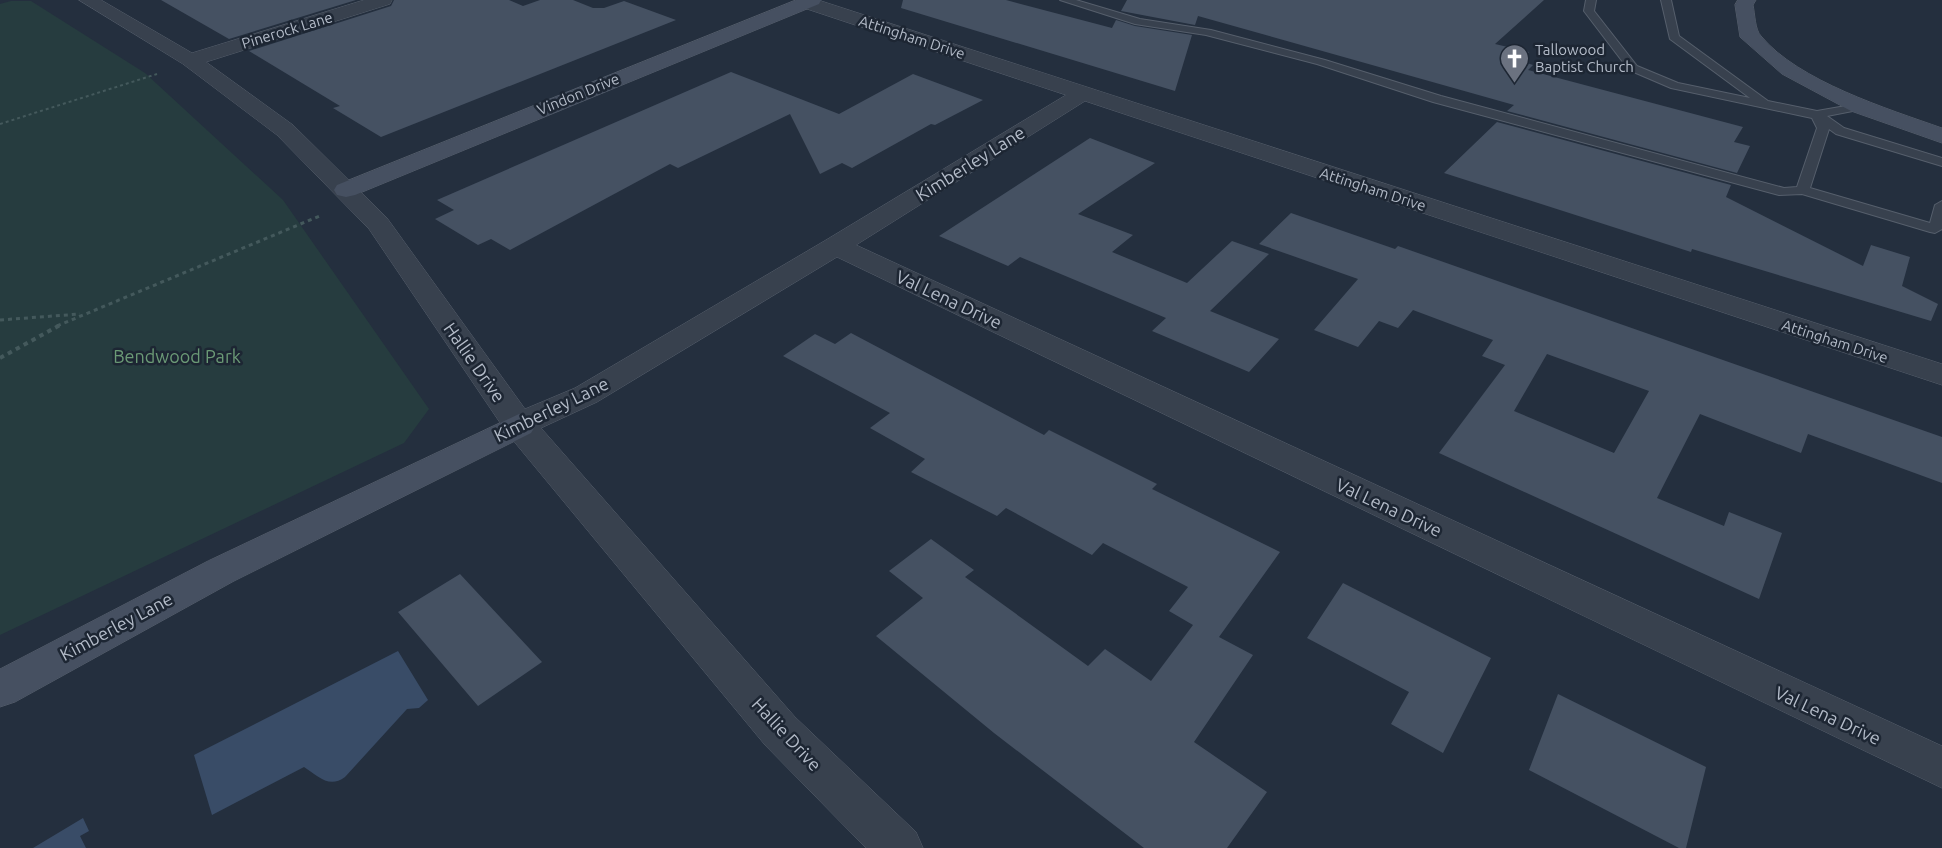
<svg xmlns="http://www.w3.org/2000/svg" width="1942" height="848" font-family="Ubuntu,sans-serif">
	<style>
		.green { fill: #263c3f }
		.water { fill: #394c67 }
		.building { fill: #455162; fill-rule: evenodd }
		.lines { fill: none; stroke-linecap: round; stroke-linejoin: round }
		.lane-casing { stroke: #565f6c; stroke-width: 2 }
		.street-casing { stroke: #565f6c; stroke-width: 1 }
		.secondary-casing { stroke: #565f6c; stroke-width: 1 }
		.path-far2 { stroke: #44595c; stroke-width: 2; stroke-dasharray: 3 3; stroke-linecap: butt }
		.path-far1 { stroke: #44595c; stroke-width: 3; stroke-dasharray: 4 4; stroke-linecap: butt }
		.path { stroke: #44595c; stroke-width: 4; stroke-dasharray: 4.5 4.5; stroke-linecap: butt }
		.lane { fill: #38414e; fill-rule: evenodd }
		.street { fill: #38414e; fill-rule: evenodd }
		.secondary { fill: #465061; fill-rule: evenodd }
		.labels { text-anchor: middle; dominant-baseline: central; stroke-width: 5; stroke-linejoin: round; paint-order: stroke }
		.far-street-label { font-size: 15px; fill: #b4bcc9; stroke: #1d2633 }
		.far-poi-label { font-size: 15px; fill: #b4bcc9; stroke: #1d2633; text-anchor: start }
		.street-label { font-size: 18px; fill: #b4bcc9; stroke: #1d2633 }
		.park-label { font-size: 18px; fill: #6b9a76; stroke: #1d2633 }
	</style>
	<rect width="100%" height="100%" fill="#242f3e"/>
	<path class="green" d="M11 1H31L145 73 283 200 429 409 404 443 0 635V4Z"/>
	<path class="water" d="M398 651 428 700 419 708 407 709 345 777C329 789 318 776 304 767L212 815 194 755Z
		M83 818 89 831 80 836 86 848H33Z"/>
	<path class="building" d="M161 0H356L229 39Z
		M394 0H509L523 6 540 0H573L593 8H604L624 1 676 20 381 137 333 108 340 106 249 51 391 6Z
		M903 0H1006L1112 28 1116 20 1135 26 1192 35 1175 91 901 8Z
		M1127 0H1544L1495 44 1529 52 1521 61 1533 65 1528 70 1743 127 1734 142 1750 146 1737 173 1507 111 1514 105 1198 16 1195 25 1121 11Z
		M731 72 839 114 913 74 983 100 935 125 931 124 852 168 842 163 820 174 790 114 678 168 670 164 510 250 491 239 478 245 435 219 454 210 437 200Z
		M1497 122 1731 185 1726 197 1863 266 1871 245 1910 257 1902 286 1938 304 1931 321 1692 249 1691 252 1444 173Z
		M1090 138 1155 163 1078 214 1133 235 1112 252 1187 283 1232 241 1269 254 1210 311 1279 339 1249 372 1152 331 1166 318 1020 257 1008 266 939 236Z
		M1291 213 1395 249 1398 246 1942 437V483L1808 434 1801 453 1700 414 1657 498 1724 526 1729 512 1782 533 1759 599 1439 453 1505 365 1482 356 1493 340 1413 310 1398 328 1379 321 1358 347 1314 330 1358 279 1259 244ZM1547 354 1649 391 1614 453 1514 411Z
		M851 333 1044 435 1049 430 1157 484 1152 489 1280 552 1219 637 1253 655 1194 742 1267 792 1227 848H1144L994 733 876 636 923 598 889 571 931 539 974 570 965 577 1088 666 1105 649 1151 681 1193 625 1169 611 1188 587 1103 543 1092 555 1006 508 997 516 911 472 925 459 870 428 890 413 783 356 815 334 835 344Z
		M460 574 542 662 478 706 398 612Z
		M1343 583 1491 658 1443 753 1391 724 1409 692 1307 638Z
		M1558 694 1706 767 1686 848H1679L1529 770Z"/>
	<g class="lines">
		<defs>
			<path id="lane" d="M1060 0H1076L1140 19 1211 30 1325 60 1441 96 1784 188 1797 187 1817 128 1812 118 1671 88 1629 70 1584 11 1586 0H1596L1594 11 1637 66 1678 83 1750 98 1670 39 1661 0H1671L1679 36 1768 101 1817 111 1863 103V109L1827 116 1844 128 1942 158V166L1836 134 1829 129 1810 188 1930 223 1935 205 1942 201V229L1935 233 1930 232 1802 194 1779 195 1433 102 1317 64 1206 35 1135 24Z"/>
			<path id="street" d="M79 0H101L192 53 364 0H392L390 4 206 62 293 125 387 218 525 409 575 388 826 240 1066 95 798 6 797 0H818L1942 364V385L1085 101 856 245 1942 746V788L837 257 597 402 541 428 795 717 916 832 923 848H866L765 745 507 433 369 229 277 135 183 64Z"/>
			<path id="secondary" d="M796 0H821L819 4 355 195 346 197 337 195 334 190 337 185Z
				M1738 0H1756L1753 5C1755 14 1755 30 1761 36 1798 81 1888 109 1942 128V143L1851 111 1782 74 1740 37 1735 5Z
				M519 414 531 417 536 425 531 433 234 581 15 702 0 707V669L208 561Z"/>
		</defs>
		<use href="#lane" class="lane-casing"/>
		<use href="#street" class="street-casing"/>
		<use href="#secondary" class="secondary-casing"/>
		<path class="path-far2" d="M0 124 157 74"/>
		<path class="path-far1" d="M0 320 80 314
			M57 326 322 215"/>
		<path class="path" d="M0 358 60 325"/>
		<use href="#lane" class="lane"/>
		<use href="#street" class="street"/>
		<use href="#secondary" class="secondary"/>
	</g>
	<defs>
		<symbol id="church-pin" viewBox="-11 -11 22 30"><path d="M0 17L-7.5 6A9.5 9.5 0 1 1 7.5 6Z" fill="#6b7280" stroke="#1d2633"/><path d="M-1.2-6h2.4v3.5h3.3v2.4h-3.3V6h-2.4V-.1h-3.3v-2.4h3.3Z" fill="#fff"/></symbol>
	</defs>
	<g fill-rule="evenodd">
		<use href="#church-pin" x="1498" y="42" width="33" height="45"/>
	</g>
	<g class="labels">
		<g class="far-street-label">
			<text transform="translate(287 30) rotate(-17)">Pinerock Lane</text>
			<text transform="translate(912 37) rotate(18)">Attingham Drive</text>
			<text transform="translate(578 94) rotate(-22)">Vindon Drive</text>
			<text transform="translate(1373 189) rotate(18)">Attingham Drive</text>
			<text transform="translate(1835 341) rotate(18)">Attingham Drive</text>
		</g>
		<g class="far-poi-label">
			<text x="1535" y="49">Tallowood<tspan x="1535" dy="17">Baptist Church</tspan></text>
		</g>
		<g class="street-label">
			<text transform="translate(970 163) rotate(-32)">Kimberley Lane</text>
			<text transform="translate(949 299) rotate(25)">Val Lena Drive</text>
			<text transform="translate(475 362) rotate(55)">Hallie Drive</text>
			<text transform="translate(551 409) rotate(-26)">Kimberley Lane</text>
			<text transform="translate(1389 507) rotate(25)">Val Lena Drive</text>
			<text transform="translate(116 626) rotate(-28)">Kimberley Lane</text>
			<text transform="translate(1828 715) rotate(25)">Val Lena Drive</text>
			<text transform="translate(787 734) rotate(47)">Hallie Drive</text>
		</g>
		<g class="park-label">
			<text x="177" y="356">Bendwood Park</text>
		</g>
	</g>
</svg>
